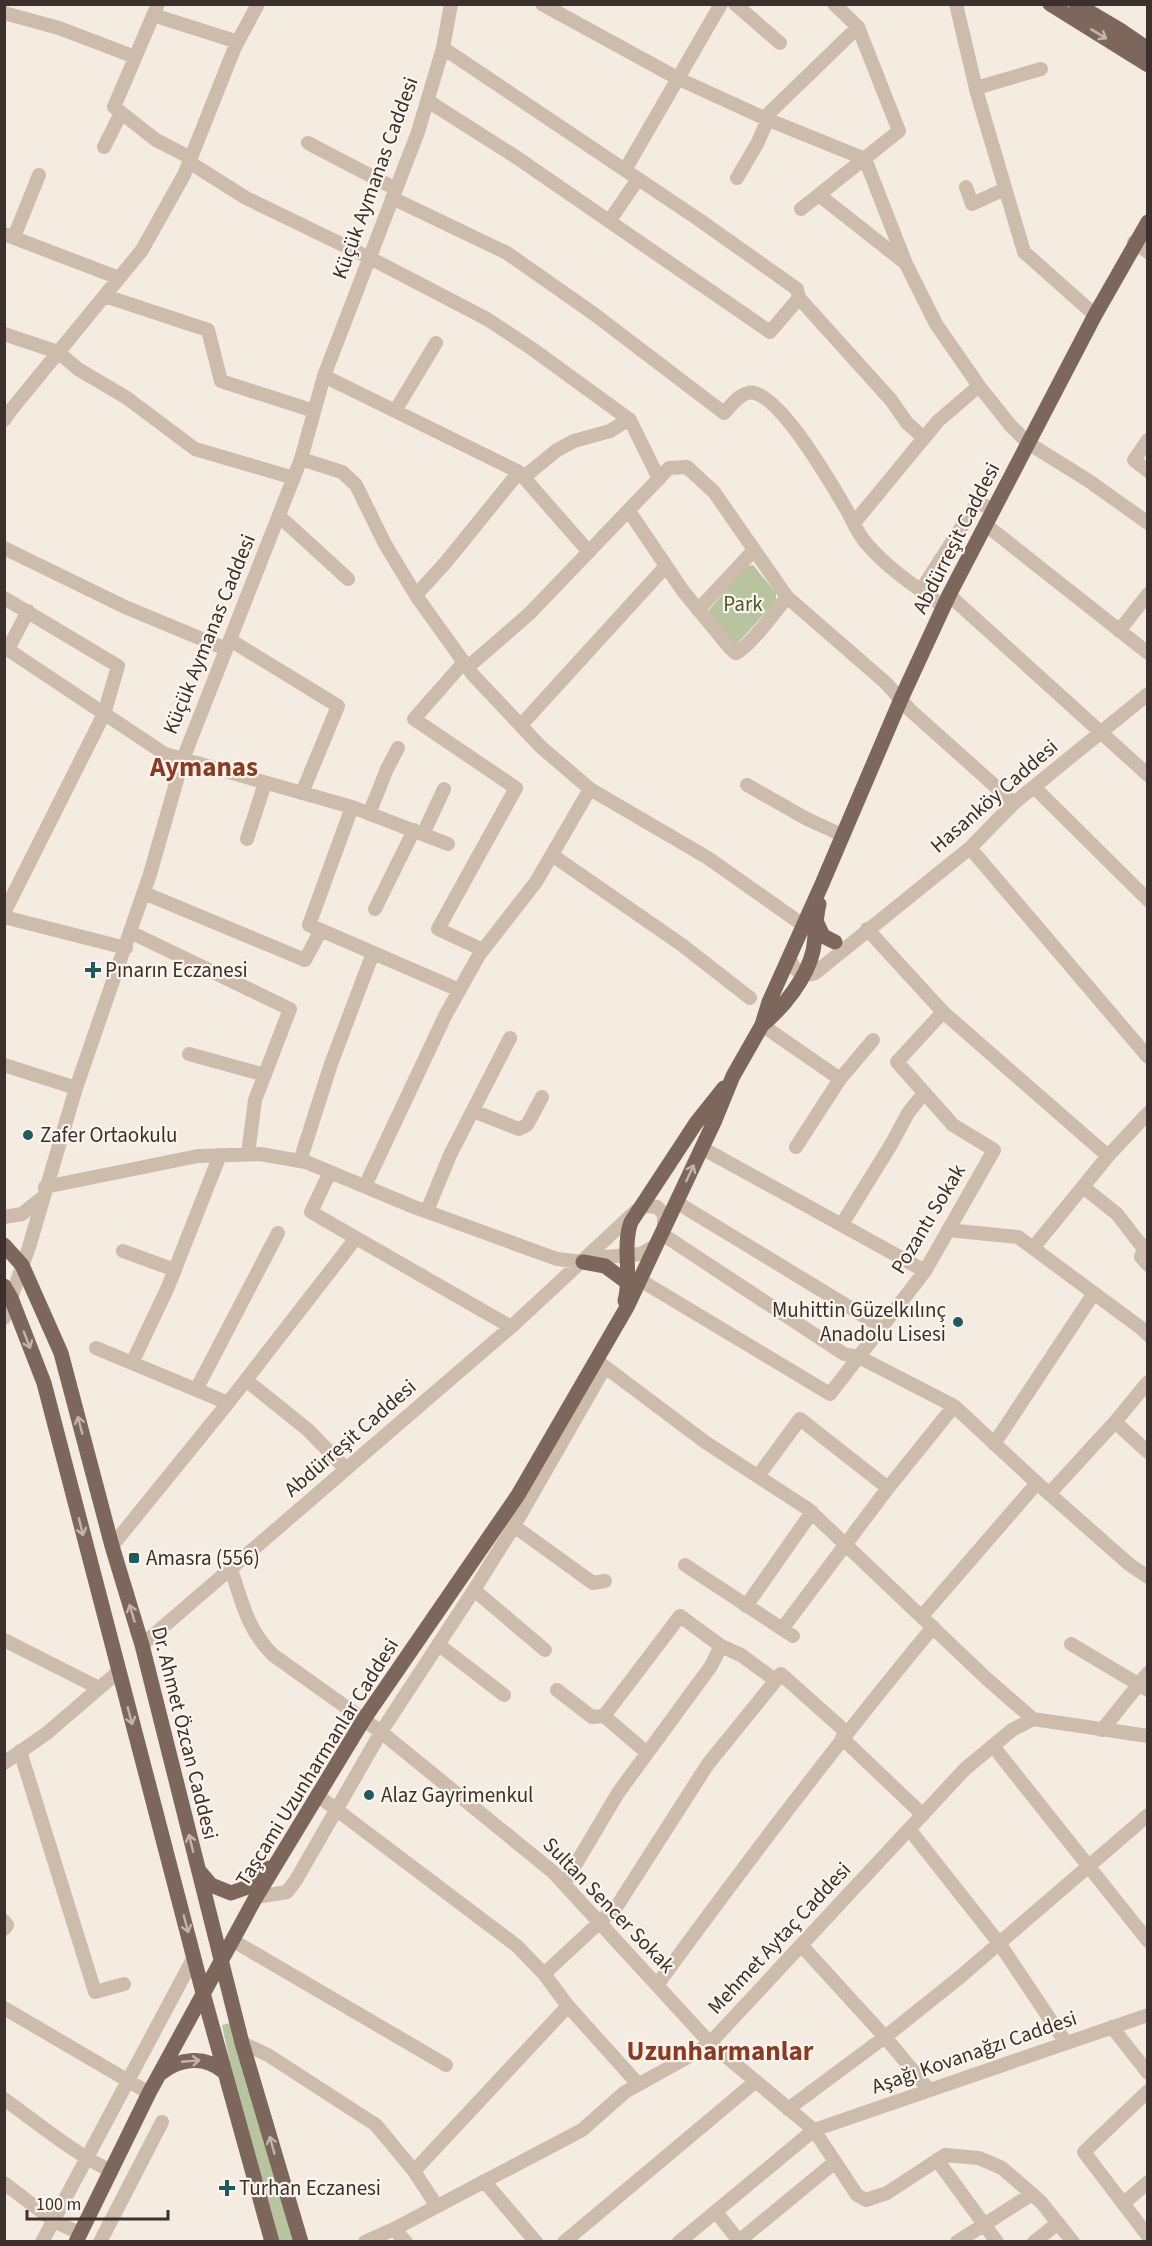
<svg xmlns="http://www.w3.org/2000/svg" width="1152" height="2246" font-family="'Source Sans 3',sans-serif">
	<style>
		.green { fill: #b8c4a0 }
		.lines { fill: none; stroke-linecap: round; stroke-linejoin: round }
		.minor { stroke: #cdbbac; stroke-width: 14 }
		.major { stroke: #7d675c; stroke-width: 15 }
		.oneway { stroke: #c2b5ac }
		.poi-dot { fill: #1f5a5e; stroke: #fbf5ee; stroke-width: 2 }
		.labels { text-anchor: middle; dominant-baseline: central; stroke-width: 4.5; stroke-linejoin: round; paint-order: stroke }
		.street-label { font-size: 21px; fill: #3b302b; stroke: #fbf5ee }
		.park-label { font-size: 21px; fill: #4a5a2e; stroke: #fbf5ee }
		.poi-label { font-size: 21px; fill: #3b302b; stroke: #fbf5ee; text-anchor: start }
		.district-label { font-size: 27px; font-weight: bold; fill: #8c3b22; stroke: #fbf5ee }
	</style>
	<rect width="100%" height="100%" fill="#f4ebe1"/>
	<path class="green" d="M753 565 776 593V601L735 646 708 611 746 567Z
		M230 2023 295 2241H279L237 2095 222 2025Z"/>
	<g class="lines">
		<path class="minor" d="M158 4 114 107 156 140 191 158
			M542 4 679 79 764 118 865 159 906 264 936 324 979 386 1010 425 1028 443 1089 481 1148 523
			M735 4 780 43
			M956 4 977 93 1024 252 1095 315
			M4 13 59 28 135 57
			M153 15 238 42
			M443 48 698 219 797 289 799 298 891 400 907 423 924 438
			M976 88 1041 69
			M428 101 516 157 770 332 799 298
			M764 118 858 27
			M308 143 396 189
			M104 147 121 113
			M189 162 246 198 368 257 487 319 531 348 630 420 659 479
			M625 170 721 4
			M737 178 757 144 768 119
			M966 187 972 204 1005 189
			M819 195 904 262
			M392 198 507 253 594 314 724 413C731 406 738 395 748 393 775 385 832 485 845 507 852 519 857 533 866 543 888 569 916 587 943 606
			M801 209 899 131 858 27 834 4
			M610 220 638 179
			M4 234 119 278
			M14 237 39 175
			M1134 242 1148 252
			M105 296 208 330 221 381 314 411
			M4 334 58 352 78 369 127 398 195 449 294 478
			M324 376 519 472 589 552
			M395 411 436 343
			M4 420 11 410 142 250 184 175 235 47 258 4
			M1148 440 1134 460 1148 471
			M301 459 342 472 356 485 385 544 417 597 473 675 541 747 590 789 708 858 803 925
			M524 477 557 450 574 441 610 431 629 419
			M629 511 683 591 730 648 736 653C750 646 776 611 787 597
			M279 516 348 579
			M854 523 938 421 979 386
			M986 525 1148 653
			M4 548 125 607 226 649
			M921 590 977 503 994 509
			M416 595 446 562 519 472
			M949 595 1148 775
			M4 598 118 666 104 714 4 913
			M698 610 754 550
			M1119 631 1148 594
			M230 640 338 706 302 793
			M4 647 165 754 352 807 448 844
			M8 649 28 611
			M464 662 414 719 516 788 438 929 483 950
			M468 667 530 613 669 468 687 467 714 492 787 597 886 683 910 710 1014 803
			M521 725 666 566
			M747 785 807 819 842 835
			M1034 787 1148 900
			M352 807 309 925 459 990
			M369 814 387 769 398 748
			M423 834 444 789
			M247 839 265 783
			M970 848 1148 1057
			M552 855 682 945 750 998
			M144 893 305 960 321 930
			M375 909 414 830
			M4 917 126 948
			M867 929 943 1012 1108 1156
			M130 932 290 1009 255 1100 248 1154
			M790 958C792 970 803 977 815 973L970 848 1014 803 1148 694
			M762 1025 840 1079
			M189 1054 265 1075
			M4 1065 76 1088
			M473 1111 519 1129 527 1125 542 1097
			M796 1147 840 1079 873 1040
			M702 1148 925 1271
			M300 1161 331 1064 373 953
			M330 1172 311 1212 511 1327
			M365 1186 445 1016 479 955 536 882 590 789
			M45 1187 198 1156 260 1154 306 1162 414 1207 557 1259 583 1262 605 1257 641 1254 656 1245
			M1083 1187 1117 1214 1144 1249 1148 1245
			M676 1202 882 1327
			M427 1211 450 1155 510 1038
			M4 1217 22 1214 42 1198
			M842 1224 892 1143 908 1113 924 1093
			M948 1230 1018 1237 1141 1328 1148 1335
			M662 1234 844 1354 859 1357 954 1406 1037 1483 1130 1565 1148 1577
			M1033 1248 1108 1156 1148 1113
			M1144 1249 1141 1257 1148 1265
			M123 1251 175 1270
			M640 1280 830 1394 925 1271 994 1150 953 1125 897 1062 943 1012
			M4 1318 29 1247 76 1088 150 874 183 759 301 459 324 376 418 132 443 48 451 4
			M96 1348 228 1403
			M132 1363 168 1287 220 1155
			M600 1363 705 1442 808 1509 987 1679 1033 1719
			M246 1380 308 1430 346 1469
			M196 1390 278 1233
			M1115 1422 1148 1452
			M994 1444 1094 1293
			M758 1476 800 1419 888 1488
			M1049 1494 1115 1422 1148 1382
			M507 1521 593 1583 605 1581
			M112 1546 228 1403 356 1238
			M685 1565 793 1636
			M231 1569C242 1602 247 1629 273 1655L381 1732 553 1872 710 2043 814 2130 857 2195 866 2200 887 2193 945 2155 979 2158 1002 2168 1032 2194 1041 2202 1073 2242
			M474 1590 545 1650
			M746 1606 812 1512
			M922 1616 1037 1483
			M782 1629 888 1488 954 1406
			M4 1640 99 1688
			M1071 1644 1148 1690
			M142 1645 511 1327 637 1210 645 1206 657 1207 664 1214V1229
			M439 1645 504 1695
			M557 1690 592 1717 604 1716
			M1102 1730 1148 1673
			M842 1738 923 1815
			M993 1746 1148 1941
			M20 1751 95 1992 124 1984
			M646 1752 604 1716 680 1616 721 1646 741 1655 775 1680
			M4 1763 47 1733 118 1672
			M317 1795 517 1946 544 1974 568 2006 638 2084
			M909 1829 999 1943 1066 2043
			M564 1884 618 1793 711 1666 721 1646
			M256 1897 287 1892 296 1880 381 1732 474 1590 514 1526 605 1367
			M4 1921 7 1925 4 1929
			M232 1940 446 2065
			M801 1945 885 2037 929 2090
			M544 1974 617 1906 708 1764 781 1674 846 1732
			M657 1985C746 1863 837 1743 933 1627
			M4 2008 149 2093
			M1112 2027 1148 2073
			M242 2043 268 2055 376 2125 414 2171 436 2205
			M1148 2091 1084 2152 1148 2236
			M4 2099C39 2124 72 2152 111 2171
			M788 2109 885 2037 960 1977 1148 1815
			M937 2160 997 2242
			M414 2171 568 2006
			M484 2181 536 2242
			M4 2183 54 2221 79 2233
			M1123 2204 1148 2182
			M716 2212 739 2241 835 2162
			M394 2229 406 2242
			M42 2242 194 1957
			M100 2242 162 2122
			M365 2242 394 2229 582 2130 625 2092 690 2056 710 2043 965 1769 1012 1730 1033 1719 1148 1736
			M564 2242 755 2082
			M679 2242 814 2130 1148 2015
			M957 2242 1032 2194
			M1034 2242 1058 2223"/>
		<path class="major" d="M1050 4 1148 65
			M1076 4 1120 30 1148 49
			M816 921 823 936 835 942
			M762 1025C783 1008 807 978 813 951 816 936 815 920 819 904
			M4 1245 22 1265 61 1353 112 1546 142 1645 242 2043 301 2242
			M583 1262 605 1266 628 1283
			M4 1286 11 1298 44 1383 203 1993 272 2242
			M625 1301C632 1275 622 1247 631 1222L696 1123 724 1088
			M199 1871 211 1885 231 1893 245 1888 269 1868
			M161 2073C180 2058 205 2055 224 2072
			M76 2242 149 2093 256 1897 364 1719 518 1495 627 1307 715 1120 733 1076 762 1025 769 1002 822 884 901 699 949 595 1095 315 1148 222"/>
	</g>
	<defs><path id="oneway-shaft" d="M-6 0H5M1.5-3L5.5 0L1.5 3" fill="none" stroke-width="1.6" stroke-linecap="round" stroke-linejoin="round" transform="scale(1.5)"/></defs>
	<g class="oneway">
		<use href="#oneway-shaft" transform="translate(1099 34) rotate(31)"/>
		<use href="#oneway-shaft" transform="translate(690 1173) rotate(-65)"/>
		<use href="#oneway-shaft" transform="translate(27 1340) rotate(69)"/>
		<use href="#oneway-shaft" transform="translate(80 1425) rotate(-105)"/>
		<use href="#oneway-shaft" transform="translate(81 1527) rotate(76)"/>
		<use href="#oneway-shaft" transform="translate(132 1613) rotate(-107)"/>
		<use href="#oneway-shaft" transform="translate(130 1716) rotate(75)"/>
		<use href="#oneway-shaft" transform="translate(191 1843) rotate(-104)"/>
		<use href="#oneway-shaft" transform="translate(186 1924) rotate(75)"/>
		<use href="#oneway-shaft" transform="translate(191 2061) rotate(-5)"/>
		<use href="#oneway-shaft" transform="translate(272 2145) rotate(-106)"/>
	</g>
	<g class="poi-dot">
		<path d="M90 961h6v6h6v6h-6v6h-6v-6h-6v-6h6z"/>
		<circle cx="28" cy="1135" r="6"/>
		<circle cx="958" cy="1322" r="6"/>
		<rect x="128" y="1552" width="12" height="12" rx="3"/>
		<circle cx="369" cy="1795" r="6"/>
		<path d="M224 2179h6v6h6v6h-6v6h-6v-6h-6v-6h6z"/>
	</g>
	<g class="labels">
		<g class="street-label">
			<text transform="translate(375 178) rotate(-70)">Küçük Aymanas Caddesi</text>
			<text transform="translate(956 538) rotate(-63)">Abdürreşit Caddesi</text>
			<text transform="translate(209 634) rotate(-68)">Küçük Aymanas Caddesi</text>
			<text transform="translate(994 796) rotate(-41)">Hasanköy Caddesi</text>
			<text transform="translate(928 1219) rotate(-59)">Pozantı Sokak</text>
			<text transform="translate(350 1438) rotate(-41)">Abdürreşit Caddesi</text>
			<text transform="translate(185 1733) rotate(76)">Dr. Ahmet Özcan Caddesi</text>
			<text transform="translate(317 1762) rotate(-58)">Taşcami Uzunharmanlar Caddesi</text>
			<text transform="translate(609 1905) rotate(46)">Sultan Sencer Sokak</text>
			<text transform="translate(779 1938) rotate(-47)">Mehmet Aytaç Caddesi</text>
			<text transform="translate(974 2052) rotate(-19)">Aşağı Kovanağzı Caddesi</text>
		</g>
		<g class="park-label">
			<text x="743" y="604">Park</text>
		</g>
		<g class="poi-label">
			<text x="105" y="970">Pınarın Eczanesi</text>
			<text x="40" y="1135">Zafer Ortaokulu</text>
			<text x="946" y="1310" text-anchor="end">Muhittin Güzelkılınç<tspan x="946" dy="24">Anadolu Lisesi</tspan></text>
			<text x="146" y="1558">Amasra (556)</text>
			<text x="381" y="1795">Alaz Gayrimenkul</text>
			<text x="239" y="2188">Turhan Eczanesi</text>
		</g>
		<g class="district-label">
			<text x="204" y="767">Aymanas</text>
			<text x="720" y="2051">Uzunharmanlar</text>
		</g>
	</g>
	<rect width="1152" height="2246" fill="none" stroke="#3b302b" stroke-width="12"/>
	<path d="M27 2210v9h141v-9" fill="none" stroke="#3b302b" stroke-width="3"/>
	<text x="36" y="2210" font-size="18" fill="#3b302b" stroke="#fbf5ee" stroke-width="4.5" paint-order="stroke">100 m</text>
</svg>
